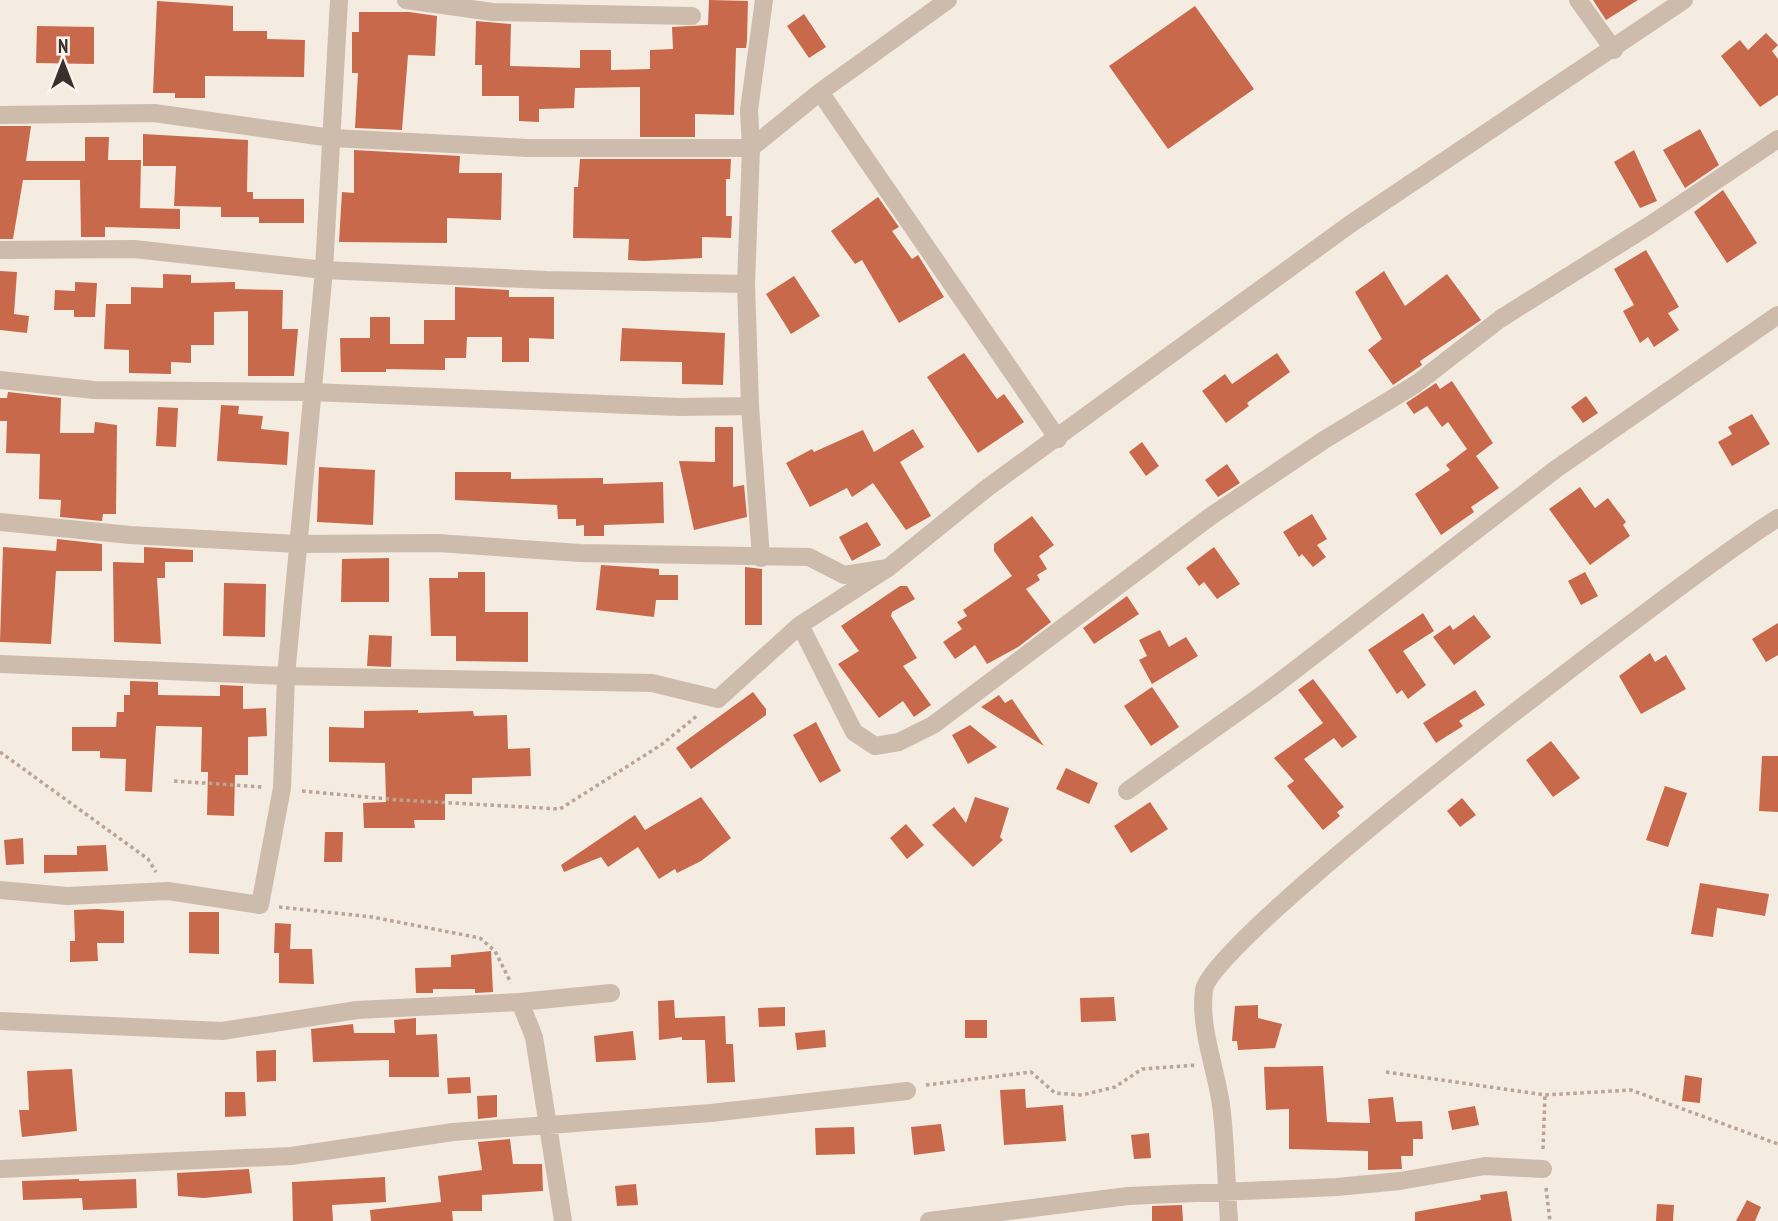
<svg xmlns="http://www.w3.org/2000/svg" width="1778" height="1221" font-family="'PT Sans Narrow',sans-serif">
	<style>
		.building { fill: #c8694b }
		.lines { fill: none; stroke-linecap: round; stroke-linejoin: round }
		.path { stroke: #b9a596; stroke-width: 3.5; stroke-dasharray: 3.5 3.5; stroke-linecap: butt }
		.minor { stroke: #cdbbac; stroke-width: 18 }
		.tertiary { stroke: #cdbbac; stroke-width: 18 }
	</style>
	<rect width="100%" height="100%" fill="#f4ebe1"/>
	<path class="building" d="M709 0 748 1 747 40 746 48H736L734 115 695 114V137H640V87L575 88 574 108 539 109V122L519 121V96H482V65H475L476 21 511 24 510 66 580 68V50H611V70L650 69V50L673 49 672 27 708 25Z
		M1593 0H1638L1606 20Z
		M157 1 233 6V31H267V39L305 40 304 77 205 76V98H175V93H153Z
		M1195 6 1254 89 1168 149 1109 66Z
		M359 12H409L437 16 435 56 408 55 402 130 355 128 358 73H352V32H359Z
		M804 14 826 47 809 58 787 26Z
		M37 26 94 27V64L36 63Z
		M1766 33 1778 45 1772 51 1778 59V95L1760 107 1721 56 1740 40 1748 50Z
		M0 126H31L26 161H85V137H109L108 160H141L140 208 180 209V229L105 227V237H81L80 180H23L13 239H0Z
		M1700 129 1719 165 1685 188 1663 150Z
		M143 134 248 140 247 192H253V199H304V223H259V217H221V207L174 206 176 166H143Z
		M354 150 460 156 459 173H502L501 220 447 218V243L339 242 342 192 354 193Z
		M1634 150 1657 201 1640 208 1614 162Z
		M580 159H731L730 179H726V216H732L731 238 702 237V258L644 261 628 260 629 239 573 238 574 187H578Z
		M1723 190 1757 243 1727 263 1694 212Z
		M878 197 899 227 892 231 912 259 918 255 944 297 899 323 862 260 855 264 831 231Z
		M1646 250 1679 307 1668 313 1679 330 1654 347 1648 337 1640 343 1623 311 1634 305 1614 269Z
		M0 271 17 272 14 314 29 316 27 333 0 330Z
		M1384 271 1405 306 1447 274 1481 320 1420 361 1422 365 1393 385 1368 350 1382 339 1355 292Z
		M163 274 191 275V283L235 282V289L283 290 282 329H298L294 376H248V311L214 312V345H191V363L171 362V374L129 373V350L104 349 106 304H131V287L163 288Z
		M794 276 820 316 791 334 766 294Z
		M75 282 97 283 95 317H74V310H54L55 290 75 291Z
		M455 287 509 290V297H554V339L529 338V362H502V337H467L466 358H445V370L386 369V372H341L340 338H370V317H390V344H424V320H455Z
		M622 328 725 333 723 385 682 384V362L620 361Z
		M964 353 997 399 1004 394 1024 422 978 453 927 377Z
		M1277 353 1290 372 1247 403 1249 406 1226 423 1202 391 1225 374 1232 384Z
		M1452 381 1493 443 1476 456 1499 488 1471 507 1474 512 1441 535 1415 494 1450 470 1446 465 1467 449 1448 422 1442 427 1427 406 1414 414 1406 403 1436 383 1440 389Z
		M8 392 61 398 60 433H94L95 422 117 425 116 514H103L102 521 60 517 61 500 39 499 40 454 6 453 7 421H0V398H7Z
		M1586 396 1598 413 1583 423 1571 407Z
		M221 405 239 406 238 414 263 416 261 429 289 432 287 465 217 461Z
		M158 407 178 408 176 447 156 446Z
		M1752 414 1770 444 1732 466 1718 442 1732 434 1728 427Z
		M715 427H733V487L744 485 747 517 694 530 679 461 715 462Z
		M913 429 924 447 900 462 931 516 906 530 873 483 852 497 847 488 810 507 786 463 812 449 814 452 863 430 874 452Z
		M1142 442 1159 466 1146 476 1129 452Z
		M1227 464 1240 483 1218 497 1205 480Z
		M319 467 375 470 373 525 317 522Z
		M455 472H511V479L603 478V484L663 482 664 523 604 525V536H584V525L576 526V519H558L557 505 455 500Z
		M1580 487 1595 508 1608 498 1626 522 1623 525 1630 536 1590 565 1549 509Z
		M1312 514 1327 539 1317 545 1326 557 1313 567 1302 554 1299 557 1283 532Z
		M1032 516 1054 545 1039 556 1047 569 1037 575 1040 580 1026 589 1051 622 1018 647 987 664 975 645 955 659 943 642 962 629 957 622 967 616 963 610 1012 576 994 551V544Z
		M867 522 881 545 852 561 839 537Z
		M57 539 102 544V571H56L51 644 0 642 3 547 56 551Z
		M144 547 193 550V562H165V578H157L161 644 114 642 113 562 144 563Z
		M1214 547 1240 584 1217 599 1204 582 1199 586 1186 568Z
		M389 558V602H341L342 559Z
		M601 565 659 569V575H678V600H656L654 617 596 610Z
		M745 567 762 569V625H745Z
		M458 572H485V612H528V662L456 661V636H431L429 578H458Z
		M1585 572 1598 596 1581 605 1568 581Z
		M224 583 266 584 265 637 223 636Z
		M900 586H907L915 599 892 612 891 616 917 658 903 666 931 705 914 717 903 701 879 718 838 664 859 651 841 626Z
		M1127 596 1139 614 1094 644 1083 628Z
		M1423 613 1434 631 1403 651 1426 685 1408 699 1402 690 1397 694 1368 650Z
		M1474 615 1491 637 1454 665 1433 637 1450 625 1453 630Z
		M1778 623V655L1766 662 1752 639Z
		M1160 630 1169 647 1186 637 1198 656 1152 684 1139 660 1147 656 1139 640Z
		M369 635 392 636 391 667 367 666Z
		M1650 653 1655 662 1666 655 1686 689 1641 714 1619 676Z
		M1313 679 1357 737 1342 748 1334 738 1304 759 1344 807 1337 812 1340 816 1323 830 1287 786 1294 781 1274 758 1323 723 1298 690Z
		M130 681 158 682V695L220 696V685L243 686V709L266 708 267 736 248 737V775H235L234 816 207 815 208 772H201L202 727 156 726 152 792 125 791 126 759 100 758V751H72V727H116L117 712H124V695H130Z
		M1152 687 1179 727 1151 746 1124 706Z
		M1475 690 1485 705 1459 721 1463 726 1436 743 1423 723Z
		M753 692 766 709V715L691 769 676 748Z
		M999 695 1005 703 1012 699 1044 746 981 707Z
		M418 710V713L473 711 474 716 507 715 508 749 530 748 531 776 472 778V794H445V820H414L415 828H364L363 803 386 802 385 763 329 762V727L364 728V711Z
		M816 722 841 771 820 783 793 735Z
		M970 725 997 747 968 764 952 735Z
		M1551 741 1580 778 1553 797 1526 760Z
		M1762 756H1778V812L1759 811Z
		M1066 768 1098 783 1089 804 1056 789Z
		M1665 786 1687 793 1668 847 1646 840Z
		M701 797 731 838 701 861 677 873 675 869 659 879 638 847 608 867 601 857 564 872 561 865 635 815 645 830Z
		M975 797 1009 808 1000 837 1003 840 973 867 932 825 954 807 966 823Z
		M1462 798 1476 815 1460 827 1447 811Z
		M1150 802 1168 829 1131 853 1114 826Z
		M906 824 924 845 907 859 890 838Z
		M325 832H343L342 862H324Z
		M23 838 24 864 6 865 4 840Z
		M106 845 108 871 44 873V855H77V846Z
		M1700 883 1769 894 1765 916 1717 908 1713 937 1691 934Z
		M97 909 124 911V943H97L98 961 70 962V941H75L74 910Z
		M189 912H219V954L189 953Z
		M275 923 291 924 290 949H312L314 984 279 983V953H274Z
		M491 951 493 992 475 993V989H433V993H416L415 968 451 967V955Z
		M1114 997 1116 1021 1081 1022 1080 998Z
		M674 1000 675 1018 725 1016 726 1044H733L735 1082 707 1083 705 1040H682V1037L659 1040 658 1001Z
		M1258 1005V1018L1282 1024 1275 1048 1238 1050 1237 1041H1232L1235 1006Z
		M785 1007V1026L759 1027 758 1008Z
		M416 1018V1035L437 1034 439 1077H389V1060L313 1062 311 1029 353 1024 354 1033H395L394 1020Z
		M965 1020H987V1038H965Z
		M825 1030 826 1047 797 1050 795 1033Z
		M633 1031 636 1060 596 1062 594 1036Z
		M276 1050V1081L257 1082 256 1051Z
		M1323 1066 1327 1122 1370 1123 1368 1099 1393 1097 1396 1122 1422 1121 1423 1139H1413V1156H1401L1402 1169 1368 1170V1151L1289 1149V1109L1266 1110 1264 1067Z
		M72 1069 77 1131 22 1137 19 1110H29L27 1071Z
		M1685 1075 1702 1078 1700 1103 1682 1101Z
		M470 1077 471 1093 448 1094 447 1078Z
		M1025 1089 1026 1108 1063 1105 1066 1141 1004 1145 1000 1090Z
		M225 1092H245L246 1116 225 1117Z
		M497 1095V1117L478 1119 477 1096Z
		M1475 1106 1479 1125 1452 1130 1448 1111Z
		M941 1124 945 1151 914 1155 911 1127Z
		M854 1127 855 1154 816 1155 815 1128Z
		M1149 1133 1151 1158 1134 1159 1131 1135Z
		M510 1139 513 1164H542L543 1191 482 1195V1211H452L453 1221H371L370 1210 441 1202 438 1176 482 1170 478 1142Z
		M249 1169 252 1193 204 1198 178 1196 177 1173Z
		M385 1177 386 1202 332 1205 333 1221H293L292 1182Z
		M79 1179V1181L136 1179 137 1208 83 1210 82 1198 23 1200 22 1181Z
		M636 1184 638 1205 617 1206 615 1186Z
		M1507 1191 1512 1221H1415V1212L1481 1200 1480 1195Z
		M1747 1200 1761 1207 1755 1221H1736Z
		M1657 1204 1674 1205 1673 1221H1656Z
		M1182 1205 1183 1221H1152V1206Z"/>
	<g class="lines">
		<path class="path" d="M0 752 148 859 156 872
			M174 781 263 787
			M302 791 399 800 560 809 661 745 698 715
			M279 907 372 917 480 938 495 951 511 983
			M1386 1072 1545 1095 1631 1090 1778 1144
			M926 1085 1031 1072 1055 1093 1082 1095 1115 1087 1142 1069 1196 1065
			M1543 1149 1545 1095
			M1546 1188 1550 1221"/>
		<path class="minor" d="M406 0 493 12 692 16
			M1578 0 1614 50
			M820 92 1058 439
			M0 115 154 113 332 138 528 148H751L820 92 948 0
			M0 250 134 249 324 270 546 280 746 284
			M0 380 94 390 311 392 679 407 750 406
			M761 558 750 406 746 284 751 148 749 110 764 0
			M800 625 854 732 875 746 899 742 933 725 1211 516 1324 440 1416 384 1500 319 1650 225 1778 139
			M0 664 286 676 652 683 718 699 800 625 888 568
			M1127 791 1270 689 1556 469 1778 315
			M0 890 67 896 168 891 260 905 282 788 286 676 324 270 339 0
			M520 1002 534 1037 563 1221
			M0 1021 222 1031 357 1010 520 1002 611 993
			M0 1169 291 1156 453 1132 711 1113 907 1091
			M929 1221 1128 1196 1337 1187 1400 1181 1485 1166 1543 1169
			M1229 1221C1226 1182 1226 1143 1221 1105 1216 1069 1199 1027 1204 990 1211 936 1704 563 1778 518"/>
		<path class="tertiary" d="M0 522 130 535 298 544 438 543 580 553 809 557 844 575 888 568 987 488 1349 225 1684 0"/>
	</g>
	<g transform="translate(63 63)" stroke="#fbf5ee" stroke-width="5" paint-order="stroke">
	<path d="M0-5L12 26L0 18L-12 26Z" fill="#3b302b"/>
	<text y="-10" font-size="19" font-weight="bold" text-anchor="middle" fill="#3b302b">N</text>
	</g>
</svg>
